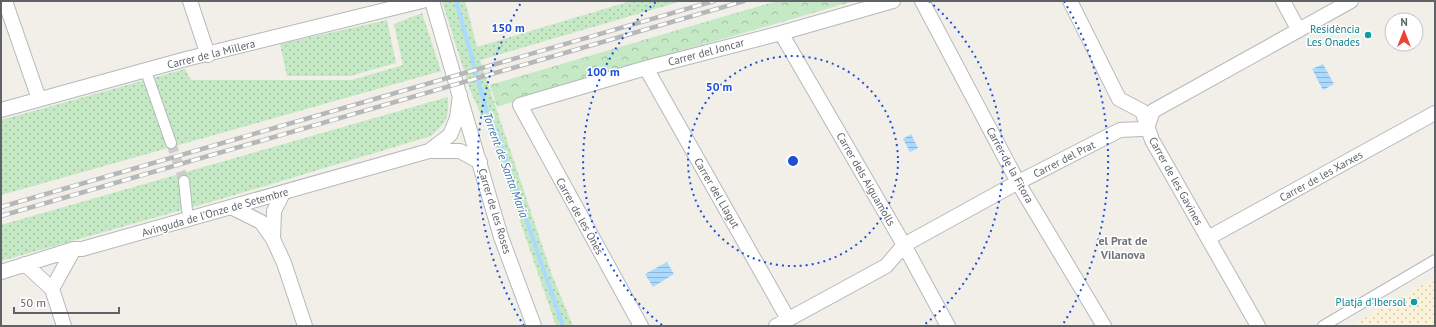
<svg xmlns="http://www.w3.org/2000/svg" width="1436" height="327" font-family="'PT Sans',sans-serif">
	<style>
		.grass { fill: url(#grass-dots) }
		.forest { fill: url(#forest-crowns) }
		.sand { fill: url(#sand-dots) }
		.water { fill: url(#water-rules) }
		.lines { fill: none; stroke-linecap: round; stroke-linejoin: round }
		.stream { stroke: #aadaff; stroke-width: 4 }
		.pedestrian-tunnel { stroke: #ccccc8; stroke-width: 10; stroke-dasharray: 10 5; stroke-linecap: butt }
		.pedestrian-casing { stroke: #b5b8bc; stroke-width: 12 }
		.minor-casing { stroke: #b5b8bc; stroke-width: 16 }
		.pedestrian { stroke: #fff; stroke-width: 10 }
		.minor { stroke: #fff; stroke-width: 14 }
		.rail-casing { stroke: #b6b7b8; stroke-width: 4.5 }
		.rail { stroke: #fff; stroke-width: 3; stroke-dasharray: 9; stroke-linecap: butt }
		.ring { fill: none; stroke: #1d4ed8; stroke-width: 2; stroke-dasharray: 2 4 }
		.culture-dot { fill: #0f9aa8; stroke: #fff; stroke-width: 1.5 }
		.labels { text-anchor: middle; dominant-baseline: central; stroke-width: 3; stroke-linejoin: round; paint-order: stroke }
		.culture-label { font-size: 11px; fill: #0d838f; stroke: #fff; text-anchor: end }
		.street-label { font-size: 11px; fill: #5f6368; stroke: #fff }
		.water-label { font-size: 12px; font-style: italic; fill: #4174aa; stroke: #fff }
		.neighbourhood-label { font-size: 12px; font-weight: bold; fill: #70757a; stroke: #fff }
		.centre { fill: #1d4ed8; stroke: #fff; stroke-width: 2 }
		.ring-label { font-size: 12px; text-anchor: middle; font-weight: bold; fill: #1d4ed8; stroke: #fff; stroke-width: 3; stroke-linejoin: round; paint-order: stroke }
	</style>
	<defs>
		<pattern id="grass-dots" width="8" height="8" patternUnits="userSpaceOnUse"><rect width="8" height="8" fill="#c5e8c5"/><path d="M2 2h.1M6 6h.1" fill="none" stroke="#a3c0a4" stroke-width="1.8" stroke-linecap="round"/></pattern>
		<pattern id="forest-crowns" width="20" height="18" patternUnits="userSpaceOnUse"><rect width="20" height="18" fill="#c5e8c5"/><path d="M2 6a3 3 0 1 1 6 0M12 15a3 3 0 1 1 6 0" fill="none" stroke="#a3c0a4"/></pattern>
		<pattern id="sand-dots" width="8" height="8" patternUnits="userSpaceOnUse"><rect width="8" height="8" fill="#fbf3d9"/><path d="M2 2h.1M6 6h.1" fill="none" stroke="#cec8b4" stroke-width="1.8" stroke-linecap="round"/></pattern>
		<pattern id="water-rules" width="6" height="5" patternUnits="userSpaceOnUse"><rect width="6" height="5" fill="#aadaff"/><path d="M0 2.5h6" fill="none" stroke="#8eb4d2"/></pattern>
	</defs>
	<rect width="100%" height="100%" fill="#f1efe8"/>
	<path class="grass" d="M442 1H465L477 47 631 1H682L480 60 552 275 573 326H556L493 142 470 90Z
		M422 13 441 71 1 195V120L185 69 191 80H352L403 65 394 24Z
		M387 20 396 63 350 76H287L280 44Z
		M448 97C449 118 447 122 431 136L228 197 1 261V225Z"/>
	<path class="forest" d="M777 1H854L585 79 497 107 490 85Z"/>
	<path class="sand" d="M1435 278V326H1350Z"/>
	<path class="water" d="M1323 64 1334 84 1323 90 1312 69Z
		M911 134 918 148 910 152 903 139Z
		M667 262 674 274 653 287 645 274Z"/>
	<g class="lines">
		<path class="stream" d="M456 1 488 116 497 134 563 326"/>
		<path class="pedestrian-tunnel" d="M171 143 184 181"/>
		<defs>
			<path id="pedestrian" d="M148 77 171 143
				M184 181 187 210
				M1323 326 1435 260"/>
			<path id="minor" d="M5 1 39 99
				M190 1 208 55
				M432 1 501 237 534 326
				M922 1 1020 186 1104 326
				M1070 1 1119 99 1142 111 1152 140 1258 326
				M1283 1 1298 29
				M781 33 904 245 948 326
				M646 68 788 319
				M1 110 186 59 422 1
				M429 151H460L480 162
				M283 193 274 211 273 239 284 263 305 326
				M231 207 261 222 273 239
				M1208 238 1435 113
				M25 264 52 289 64 326
				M1 272 74 249H82L429 151 450 135 457 118 460 95
				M52 289 74 249
				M641 326 520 105 646 68 781 33 893 1
				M776 326 886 266 904 245 1011 186 1120 130 1141 129 1148 125 1153 111 1351 1"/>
		</defs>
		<use href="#pedestrian" class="pedestrian-casing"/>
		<use href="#minor" class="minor-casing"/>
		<use href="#pedestrian" class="pedestrian"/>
		<use href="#minor" class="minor"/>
		<defs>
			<path id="rail" d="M1 207 714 1
				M1 216 744 1"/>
		</defs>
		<use href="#rail" class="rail-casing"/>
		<use href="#rail" class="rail"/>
	</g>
	<g class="ring">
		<circle cx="793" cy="161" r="105"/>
		<path d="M662 325A210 210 0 0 1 657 1M929 1A210 210 0 0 1 924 325"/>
		<path d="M524 326A315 315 0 0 1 522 1M1064 1A315 315 0 0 1 1062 326"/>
	</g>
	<g class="culture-dot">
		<circle cx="1368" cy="35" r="4"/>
		<circle cx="1414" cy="302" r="4"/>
	</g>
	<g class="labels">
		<g class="culture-label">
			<text x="1360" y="29">Residència<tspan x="1360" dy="13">Les Onades</tspan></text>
			<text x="1406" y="302">Platja d'Ibersol</text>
		</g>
		<g class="street-label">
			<text transform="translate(706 52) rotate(-15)">Carrer del Joncar</text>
			<text transform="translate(211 54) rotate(-14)">Carrer de la Millera</text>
			<text transform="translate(1064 159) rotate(-27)">Carrer del Prat</text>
			<text transform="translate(1010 165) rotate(61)">Carrer de la Fitora</text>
			<text transform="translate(1321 176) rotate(-29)">Carrer de les Xarxes</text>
			<text transform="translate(866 179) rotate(60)">Carrer dels Aiguamolls</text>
			<text transform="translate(1176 181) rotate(61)">Carrer de les Gavines</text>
			<text transform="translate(717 193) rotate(60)">Carrer del Llagut</text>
			<text transform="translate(495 211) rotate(73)">Carrer de les Roses</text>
			<text transform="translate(215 212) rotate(-16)">Avinguda de l'Onze de Setembre</text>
			<text transform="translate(580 216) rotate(61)">Carrer de les Ones</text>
		</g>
		<g class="water-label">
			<text transform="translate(506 165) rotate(70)">Torrent de Santa Maria</text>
		</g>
		<g class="neighbourhood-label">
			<text x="1123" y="240">el Prat de<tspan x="1123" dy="14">Vilanova</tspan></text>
		</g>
	</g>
	<circle cx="793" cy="161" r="6" class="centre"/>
	<g class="ring-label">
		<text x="508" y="32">150 m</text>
		<text x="603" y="76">100 m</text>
		<text x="719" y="91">50 m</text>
	</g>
	<rect width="1436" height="327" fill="none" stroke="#5f6368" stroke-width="4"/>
	<g transform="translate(1404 32)"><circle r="19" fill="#ffffff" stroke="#bfc1c3"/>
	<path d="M0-3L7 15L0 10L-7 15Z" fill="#ea4335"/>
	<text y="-6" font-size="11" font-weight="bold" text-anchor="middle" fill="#5f6368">N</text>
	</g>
	<path d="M14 307v6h105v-6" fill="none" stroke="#5f6368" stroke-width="2"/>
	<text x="20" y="307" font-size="12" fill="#5f6368" stroke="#ffffff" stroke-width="3" paint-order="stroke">50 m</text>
</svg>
